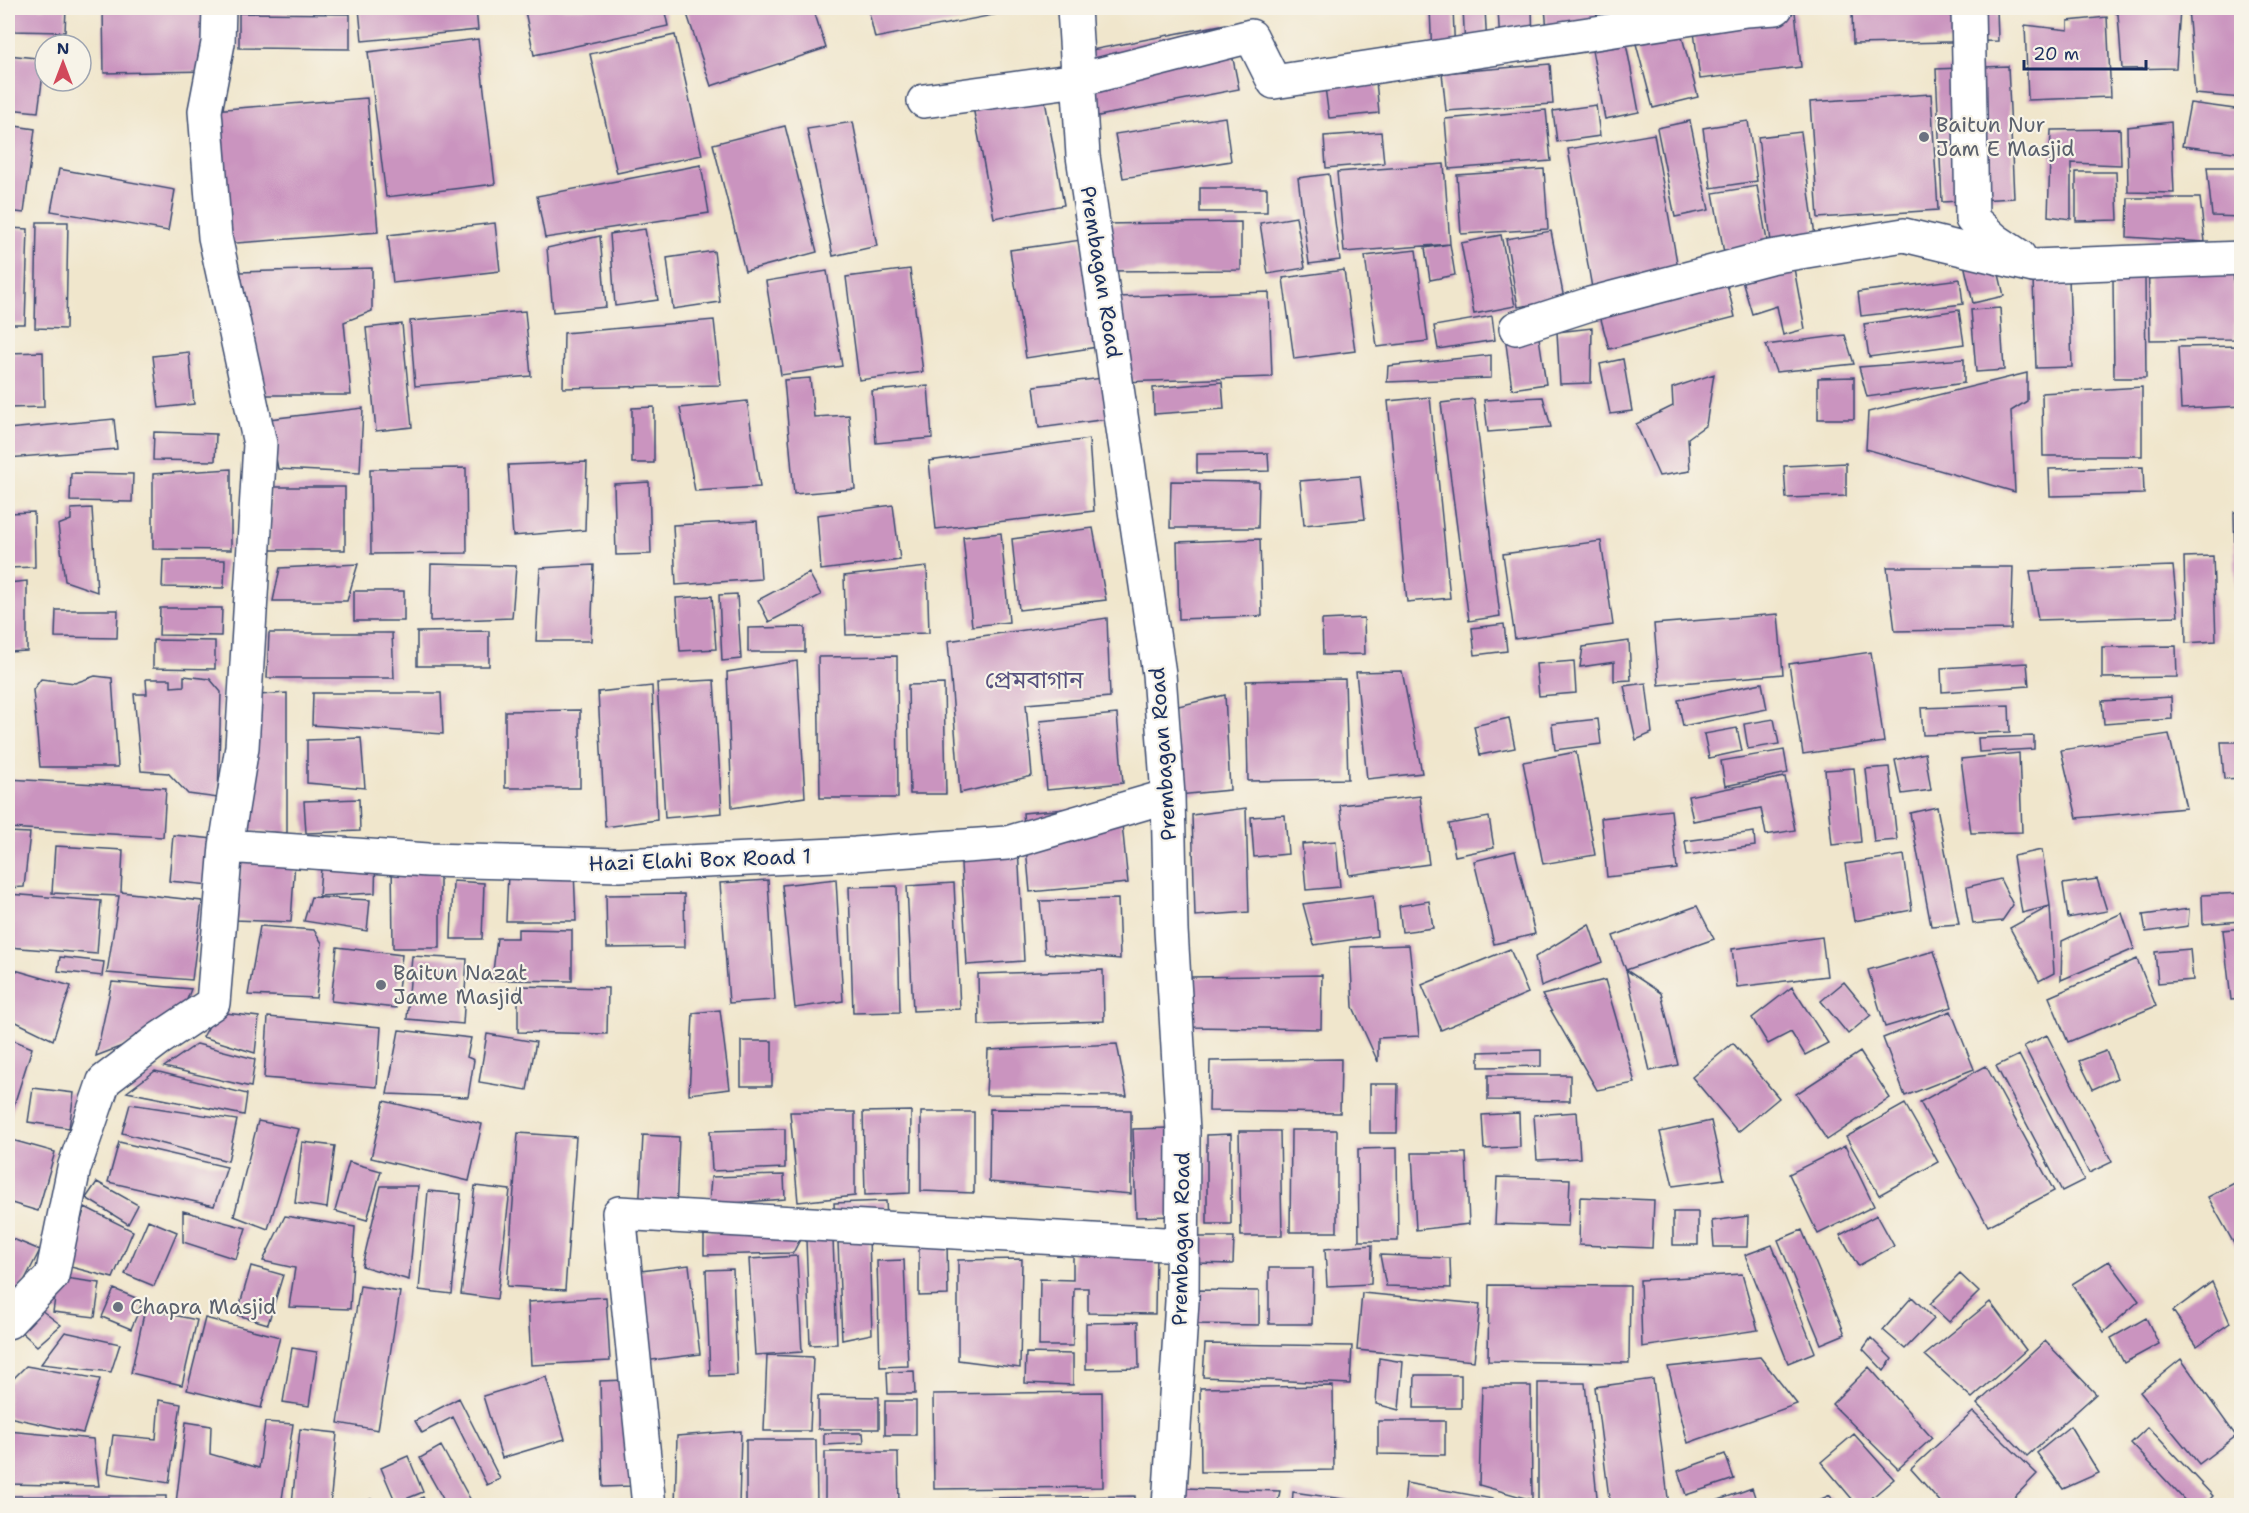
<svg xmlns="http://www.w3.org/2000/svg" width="2249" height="1513" font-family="'Shantell Sans','Noto Sans Bengali',sans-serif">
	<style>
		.building { fill: #ca94bf }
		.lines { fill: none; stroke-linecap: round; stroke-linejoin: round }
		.street-casing { stroke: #3b4a6e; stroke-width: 36 }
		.street { stroke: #fff; stroke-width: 33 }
		.worship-dot { fill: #6b7280; stroke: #f7f3e8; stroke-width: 2 }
		.labels { text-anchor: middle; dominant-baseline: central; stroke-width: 4.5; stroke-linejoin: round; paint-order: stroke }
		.worship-label { font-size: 21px; fill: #5b616d; stroke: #f7f3e8; text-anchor: start }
		.street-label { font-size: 21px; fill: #1b2f5e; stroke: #f7f3e8 }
		.quarter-label { font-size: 24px; fill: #585280; stroke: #f7f3e8 }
	</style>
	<rect width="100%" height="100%" fill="#f7f3e8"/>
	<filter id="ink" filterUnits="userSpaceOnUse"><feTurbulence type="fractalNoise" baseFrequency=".0167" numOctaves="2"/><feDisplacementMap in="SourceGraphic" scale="12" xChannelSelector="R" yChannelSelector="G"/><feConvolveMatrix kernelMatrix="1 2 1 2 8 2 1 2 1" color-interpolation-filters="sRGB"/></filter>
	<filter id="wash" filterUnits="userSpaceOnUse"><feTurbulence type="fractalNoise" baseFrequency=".008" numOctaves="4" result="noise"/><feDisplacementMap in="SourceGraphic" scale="24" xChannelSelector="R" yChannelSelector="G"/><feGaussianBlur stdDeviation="1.35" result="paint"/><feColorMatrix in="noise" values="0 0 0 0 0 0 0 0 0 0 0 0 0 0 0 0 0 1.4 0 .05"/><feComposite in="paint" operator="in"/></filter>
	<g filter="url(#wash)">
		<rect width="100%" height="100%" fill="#f0e6cc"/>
		<g id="blocks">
			<path class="building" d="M11 8H66L65 32 11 31Z
				M103 8H207L208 71 104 73Z
				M359 8H476L478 30 362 41Z
				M541 8H664L668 26 534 55 525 11Z
				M685 8H813L826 48 711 86Z
				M868 8H1024V9L875 38Z
				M1430 8H1453L1455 57 1432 58Z
				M1463 8H1485L1487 49H1465Z
				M1498 8H1532L1533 45 1500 46Z
				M1545 8H1596L1599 37 1548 41Z
				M1997 8 1998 41 1853 44 1852 11Z
				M2004 8H2091V10L2004 11Z
				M2106 8H2180L2176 68 2122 69 2118 14Z
				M2188 8H2242V98L2195 94Z
				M1795 12 1801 67 1700 79 1693 24Z
				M239 13 350 14V49L239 48Z
				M2107 17 2111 97 2028 100 2025 25 2068 30V21Z
				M1226 24 1239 89 1088 118 1076 53Z
				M1680 29 1698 97 1653 108 1635 40Z
				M675 35 702 155 617 173 590 54Z
				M478 39 495 184 386 197 368 52Z
				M1626 43 1639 112 1605 119 1592 50Z
				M8 55 45 59 38 112 8 109Z
				M1550 64 1553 104 1446 111 1442 73Z
				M2008 66 2014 198 1942 202 1936 69Z
				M1376 81 1379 113 1329 118 1325 87Z
				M1931 94 1938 210 1818 218 1810 102Z
				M1044 95 1064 205 994 218 973 107Z
				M367 98 378 232 223 244 213 110Z
				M2190 103 2242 110V153L2182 146Z
				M1596 105 1600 136 1557 142 1553 111Z
				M1546 110 1551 161 1449 169 1445 119Z
				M1225 117 1231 161 1123 178 1115 134Z
				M1690 121 1709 210 1675 217 1657 128Z
				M1748 121 1757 181 1711 188 1703 128Z
				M853 122 877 246 833 256 807 129Z
				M2171 122 2174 193 2128 192 2127 127Z
				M8 125 35 129 24 213 8 211Z
				M785 126 817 252 745 271 713 144Z
				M2120 129 2121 165 2071 163V219L2048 216 2051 130Z
				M1381 132 1384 163 1326 168 1324 136Z
				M1801 132 1815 236 1771 242 1758 137Z
				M1654 134 1680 279 1593 294 1568 149Z
				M1444 164 1450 244 1344 252 1337 172Z
				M701 165 709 213 545 238 537 196Z
				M2207 167H2242V217L2212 216Z
				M59 169 175 190 168 231 51 211Z
				M1544 169 1548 229 1461 234 1457 175Z
				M2076 172H2116L2118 220 2076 221Z
				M1329 174 1340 260 1309 264 1298 178Z
				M1757 186 1768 246 1724 253 1713 193Z
				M1200 188H1267V212H1200Z
				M2128 198H2200L2205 242 2127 237Z
				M1296 217 1305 268 1268 274 1260 223Z
				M37 222H68L66 329 35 328Z
				M1241 222V270L1104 271 1103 224Z
				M495 223 500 271 393 283 388 235Z
				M8 228 28 229 25 324H8Z
				M645 229 658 300 615 306 610 234Z
				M1551 231 1564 299 1518 307 1506 239Z
				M1501 235 1515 306 1474 314 1461 243Z
				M1990 235 2004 296 1973 303 1959 242Z
				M600 236 606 307 553 312 547 248Z
				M1081 240 1097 347 1026 358 1010 250Z
				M1450 244 1455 275 1430 280 1425 248Z
				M1416 250 1428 341 1377 347 1365 256Z
				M714 251 720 302 673 309 667 258Z
				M2233 252 2235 339 2150 340 2148 254Z
				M1792 257 1805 329 1783 335 1777 306 1752 314 1740 273Z
				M372 268V311L344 322 351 395H266L240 272Z
				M910 269 923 372 859 380 846 277Z
				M1344 270 1355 351 1294 359 1283 278Z
				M827 271 842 366 781 375 766 281Z
				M1725 276 1735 317 1609 349 1598 308Z
				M2145 277 2146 378H2114L2113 278Z
				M2069 278 2072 367 2036 368 2033 279Z
				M1960 279 1963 304 1861 316 1858 292Z
				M1269 292 1272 377 1121 382 1118 297Z
				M2000 308 2004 370 1976 372 1971 310Z
				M1959 310 1964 344 1869 357 1864 324Z
				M525 311 531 376 415 386 410 321Z
				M1492 316 1495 340 1438 349 1434 326Z
				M714 320 721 385 563 388 564 333Z
				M402 324 412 427 376 431 366 328Z
				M1592 328 1591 383 1560 384 1557 332Z
				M1538 331 1546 384 1512 389 1505 336Z
				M1845 335 1854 364 1776 372 1766 345Z
				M2242 346V406L2181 409 2178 347Z
				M43 352 44 407 8 408V353Z
				M189 352 194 404 159 408 153 356Z
				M1491 355V378L1387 382 1388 366Z
				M1623 359 1632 411 1610 414 1600 364Z
				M1964 359V383L1867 397 1859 367Z
				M2027 373V401L2011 411 2015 492 1866 449 1868 412Z
				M1714 374 1706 425 1688 438 1690 471 1659 476 1636 424 1673 406 1672 388Z
				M1854 377V419H1818V378Z
				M810 378 814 417 849 415 855 489 794 494 784 380Z
				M1103 378 1108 419 1039 428 1034 386Z
				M1222 382 1224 409 1154 414 1153 388Z
				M928 386 932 438 876 443 872 391Z
				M2142 387V456H2043L2042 393Z
				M1430 397 1450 598 1407 602 1388 401Z
				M1543 397 1551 427 1488 432 1484 400Z
				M1474 399 1500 616 1469 621 1441 403Z
				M747 401 760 487 695 491 680 408Z
				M654 407V463H632V408Z
				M363 408 360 473 278 469 269 419Z
				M114 419 117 449 8 458V429Z
				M154 432 216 434 215 461 153 460Z
				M1089 439 1094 511 936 529 929 461Z
				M1268 453 1269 471 1197 473V454Z
				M587 462 585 530 513 536 508 465Z
				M1846 463V496L1786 498 1784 466Z
				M2143 467 2144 494 2050 496 2049 469Z
				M466 468 467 553 371 554 370 469Z
				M231 469V550L153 549V474Z
				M71 473 133 474 132 502 70 501Z
				M1360 476 1365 519 1304 525 1300 481Z
				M1171 481 1259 482 1258 528H1170Z
				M649 482 651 554 616 555 614 484Z
				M270 487H345V550H270Z
				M893 505 900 560 821 570 817 515Z
				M92 508 97 592 65 581 58 525 71 520V509Z
				M34 512 35 567 8 568V513Z
				M2234 512H2242V607L2236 608Z
				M757 521 761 579 676 585 673 525Z
				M1093 528 1106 600 1019 610 1012 539Z
				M1001 533 1009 622 972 626 963 537Z
				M1260 539 1262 616 1179 619 1177 542Z
				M1601 541 1613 625 1515 639 1503 554Z
				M2213 556 2216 641 2186 643 2184 557Z
				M163 560H225L224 588 162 587Z
				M358 564 347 601H273L280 568Z
				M431 564 516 566 512 618 430 621Z
				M594 565 591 641H536L540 568Z
				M2173 566 2178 616 2038 620 2030 571Z
				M927 567 929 633 846 635 844 576Z
				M1887 567H2013L2011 629 1895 631Z
				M809 573 821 595 769 622 758 600Z
				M27 581V651L8 652V583Z
				M354 591H404V621H354Z
				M737 594 741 659 722 661 719 595Z
				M712 596 716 649 680 651 676 598Z
				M160 608H222L221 636 159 635Z
				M56 610H118L117 638 55 637Z
				M1778 614 1783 674 1659 685 1654 624Z
				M1107 618 1110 697 1026 704 1032 776 960 793 948 641Z
				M1364 618 1365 654 1323 655 1322 620Z
				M1504 624 1507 651 1475 655 1472 628Z
				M805 627V652H748V628Z
				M489 631V666H417V632Z
				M269 633H392L394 678H267Z
				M153 640 215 641V669L153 668Z
				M1629 641 1631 680 1614 681V662L1580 667 1583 647Z
				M2176 646 2177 677 2102 678V647Z
				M1871 652 1884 742 1803 754 1789 664Z
				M897 656 898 798H820L818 657Z
				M797 661 805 797 732 808 727 672Z
				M1574 661 1576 693 1539 696 1536 664Z
				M2027 663 2029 686 1942 692 1941 668Z
				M1402 671 1422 773 1367 779 1356 672Z
				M95 676 112 678 118 767H40L33 690 41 679 75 683Z
				M184 676 210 679 221 692 218 798 188 794 168 773 141 771 134 694H147L146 679H171V687L184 686Z
				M1345 679 1348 779 1248 781 1246 681Z
				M714 680 722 813 665 818 657 683Z
				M1646 683 1652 733 1636 740 1624 686Z
				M1762 683 1767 709 1683 726 1678 700Z
				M944 684 946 794H910L908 685Z
				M652 686 657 820 605 827 598 692Z
				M287 693V833L246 831 259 695Z
				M313 693H441L443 734 312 725Z
				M1225 695 1230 790 1178 795 1174 707Z
				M2171 697 2172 719 2104 724 2102 701Z
				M2009 705 2010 732 1923 735 1921 708Z
				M580 710V788H505V711Z
				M1117 714 1123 783 1047 790 1040 721Z
				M1509 718 1515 748 1480 755 1474 726Z
				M1598 719 1601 744 1555 750 1552 724Z
				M1774 719 1779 744 1748 749 1744 724Z
				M1737 728 1742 751 1709 758 1704 734Z
				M2169 734 2186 808 2077 818 2061 750Z
				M2034 736V749L1979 752 1978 738Z
				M361 738 365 788 307 783V740Z
				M2221 742H2242V778L2224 779Z
				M1784 750 1788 773 1725 786 1721 761Z
				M1576 752 1595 855 1543 864 1523 762Z
				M1925 753 1931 790 1902 794 1895 760Z
				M2019 753 2022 832 1971 833 1961 759Z
				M1889 767 1897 840 1874 842 1866 769Z
				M1854 768 1861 842 1832 845 1825 770Z
				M1785 777 1795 830 1766 835 1761 808 1693 821 1688 796Z
				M8 779 166 788 163 837 8 828Z
				M1420 796 1429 864 1349 875 1340 805Z
				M359 799 360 831 306 833 304 801Z
				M1120 804 1128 883 1030 892 1023 813Z
				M1937 807 1959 924 1931 926 1910 813Z
				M1246 808 1249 912 1195 916 1192 815Z
				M1671 810 1677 869 1607 877 1601 818Z
				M1285 815 1288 854 1254 857 1251 817Z
				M1489 817 1494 848 1455 856 1449 824Z
				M1017 828 1024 961 967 965 959 831Z
				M8 832 30 833 24 887 8 888Z
				M1754 832 1755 846 1687 855 1685 841Z
				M173 835 214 839 210 885 169 881Z
				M1336 841 1340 887 1306 890 1302 844Z
				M55 846 123 850 121 892 202 901 192 980 107 973 119 896 52 893Z
				M509 849 574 870 576 921H506Z
				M2042 850 2050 906 2054 973 2039 981 2010 928 2050 906 2022 913 2013 856Z
				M1515 851 1535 934 1494 944 1474 861Z
				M322 854H376L375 893 319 896Z
				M1904 855 1912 910 1854 921 1845 864Z
				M392 858H440V948H393Z
				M242 860H295L291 922 234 920Z
				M836 879 843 1001 795 1008 782 885Z
				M2000 879 2013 905 2002 921 1973 924 1967 887Z
				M2097 879 2107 911 2068 918 2063 884Z
				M768 880 775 1000 729 1003 720 883Z
				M453 881 484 883 482 939H451Z
				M954 883 960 1009 913 1011 907 886Z
				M897 886 900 1012 853 1013 849 887Z
				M2242 893V921L2203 924 2202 895Z
				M8 894 101 901 97 954 8 947Z
				M684 894 685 947 607 948 606 895Z
				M1373 895 1377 936 1314 945 1303 904Z
				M311 897 370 900 367 931 304 921Z
				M1118 899 1120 959 1045 953 1040 901Z
				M1429 901 1433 928 1402 932 1399 906Z
				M1697 906 1714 939 1626 970 1613 936Z
				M2189 909 2188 926 2146 932 2143 915Z
				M2122 913 2134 949 2061 980 2062 941Z
				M1589 924 1602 962 1541 986 1535 957Z
				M260 926 314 930 322 943 316 998 248 995Z
				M2242 928V999L2231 1000 2223 930Z
				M518 929 572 930V981L492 980 497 938H518Z
				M1822 937 1827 976 1737 987 1732 949Z
				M1409 945 1419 1036 1378 1038V1062L1353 1007 1350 947Z
				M337 947 402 955 396 1008 331 1001Z
				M1510 949 1528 993 1441 1030 1422 985Z
				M2190 949 2193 980 2158 983 2155 952Z
				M1934 951 1952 1007 1885 1027 1868 970Z
				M412 956 467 959 463 1024 407 1019Z
				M60 957 104 962 102 976 58 971Z
				M2137 959 2156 1006 2068 1042 2049 997Z
				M8 968 71 986 53 1040 8 1018Z
				M1103 970 1104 1021 979 1025 978 974Z
				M1626 970 1661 993 1678 1065 1650 1071Z
				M1322 975 1321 1029 1190 1027 1191 977Z
				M1605 980 1635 1083 1597 1090 1542 995Z
				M112 982 191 989 182 1013 151 1035 96 1056Z
				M1844 982 1871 1015 1848 1034 1821 1001Z
				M518 986 608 988 607 1034 518 1032Z
				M1792 987 1828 1043 1805 1055 1791 1032 1768 1044 1752 1018Z
				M720 1010 730 1089 689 1094 693 1013Z
				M1951 1011 1974 1069 1905 1096 1883 1038Z
				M217 1012 259 1017 255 1053 203 1037Z
				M268 1017 381 1027 377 1087 264 1078Z
				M399 1030 471 1038 467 1057 474 1060 468 1097 387 1094Z
				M487 1034 536 1042 527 1090 479 1082Z
				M2047 1035 2112 1162 2089 1173 2024 1046Z
				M8 1038 32 1048 8 1124Z
				M741 1041H772V1086H741Z
				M1733 1043 1779 1098 1738 1132 1692 1077Z
				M197 1044 255 1059 251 1087 164 1067Z
				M1117 1044 1127 1096 986 1095 988 1050Z
				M1541 1050V1066L1479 1067V1052Z
				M2106 1051 2117 1078 2093 1089 2079 1061Z
				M1860 1052 1890 1098 1827 1140 1796 1094Z
				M2019 1055 2084 1180 2062 1191 1996 1066Z
				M1341 1059 1340 1113 1209 1111 1210 1061Z
				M1986 1066 2054 1191 1988 1226 1920 1102Z
				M155 1071 247 1094 244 1115 127 1092Z
				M1488 1075H1570V1101L1488 1100Z
				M1370 1084H1398L1397 1133H1370Z
				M33 1088 74 1093 69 1128 28 1122Z
				M384 1101 482 1124 469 1181 371 1158Z
				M130 1104 237 1120 228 1161 122 1133Z
				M1905 1104 1938 1162 1879 1195 1846 1137Z
				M990 1109 1131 1110V1194L989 1182Z
				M911 1111 910 1193 865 1195 863 1112Z
				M790 1112H855V1196L798 1202Z
				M921 1112H974V1193L921 1191Z
				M1577 1112 1580 1158 1537 1160 1534 1115Z
				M1519 1113 1520 1147 1484 1149 1482 1115Z
				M258 1121 299 1129 268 1229 234 1216Z
				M1711 1121 1724 1179 1673 1186 1660 1132Z
				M1170 1128 1174 1216 1136 1217 1133 1129Z
				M785 1129V1168L712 1171 710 1131Z
				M1291 1130H1337V1232H1290Z
				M1239 1131H1280L1282 1236H1241Z
				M518 1133 576 1137 565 1290 507 1286Z
				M1231 1134V1224H1207V1135Z
				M643 1135 679 1137 676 1216 639 1214Z
				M12 1140 55 1152 38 1211 8 1202V1156Z
				M119 1142 227 1167 214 1206 108 1182Z
				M302 1142 335 1146 327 1208 295 1203Z
				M1845 1146 1874 1206 1818 1234 1789 1174Z
				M1397 1148 1398 1241H1359L1358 1149Z
				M1412 1153H1466L1469 1224 1416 1230Z
				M349 1162 381 1171 367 1220 335 1211Z
				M784 1175 785 1199 709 1205 711 1177Z
				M1497 1177 1570 1179 1568 1226 1495 1224Z
				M2242 1179V1258L2208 1197Z
				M97 1182 138 1205 128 1224 86 1198Z
				M381 1186H418L409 1280 362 1266Z
				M475 1186 510 1190 497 1299 461 1294Z
				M428 1191 461 1194 452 1294 419 1290Z
				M1580 1197 1654 1200 1652 1248 1579 1245Z
				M886 1201 887 1219 835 1221 834 1203Z
				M85 1207 133 1231 113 1278 67 1266Z
				M183 1211 246 1228 236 1259 183 1242Z
				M1673 1212H1698V1245H1673Z
				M1877 1215 1894 1246 1858 1266 1840 1235Z
				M285 1216 355 1227 350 1309 289 1307 295 1268 263 1261Z
				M1748 1216 1747 1247H1714L1712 1221Z
				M148 1220 177 1232 154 1286 125 1274Z
				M806 1228 793 1253 704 1255V1232Z
				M1802 1230 1845 1334 1821 1344 1778 1240Z
				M8 1237 40 1250 12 1305 8 1309Z
				M869 1237 872 1334 842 1340 838 1242Z
				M1196 1237H1234L1233 1264 1195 1263Z
				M833 1239 837 1344 810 1345 806 1240Z
				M947 1243 948 1295 919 1296V1244Z
				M1372 1245 1371 1284 1327 1286 1325 1249Z
				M1772 1245 1815 1352 1788 1363 1745 1255Z
				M1073 1249 1156 1250 1155 1314 1088 1313V1288H1074L1073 1346H1039L1040 1279 1073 1280Z
				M1380 1255 1450 1258 1451 1288 1386 1286Z
				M797 1256 802 1352 755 1355 749 1259Z
				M1022 1259 1020 1368 958 1360V1260Z
				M904 1260 908 1366 880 1367 877 1261Z
				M2109 1261 2139 1301 2104 1332 2072 1284Z
				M689 1265 700 1354 644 1361 633 1272Z
				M251 1266 283 1275 268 1324 237 1315Z
				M1269 1268H1313L1312 1324H1269Z
				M733 1269 737 1375 710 1376 706 1270Z
				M1742 1274 1758 1330 1642 1347 1640 1280Z
				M1960 1274 1979 1292 1949 1322 1930 1304Z
				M58 1277 100 1283 95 1317 53 1312Z
				M2212 1282 2230 1323 2197 1346 2173 1311Z
				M1489 1285 1630 1286 1629 1363 1488 1361Z
				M360 1286 400 1292 378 1430 338 1423Z
				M114 1289 143 1301 131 1329 102 1317Z
				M1193 1290 1259 1291V1325L1192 1324Z
				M1362 1293 1480 1304 1474 1361 1357 1350Z
				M606 1297 610 1361 531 1365 528 1302Z
				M1912 1297 1934 1319 1905 1349 1883 1330Z
				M1990 1302 2026 1350 1972 1398 1925 1355Z
				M37 1307 61 1325 37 1346 17 1328Z
				M145 1309 197 1320 182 1385 131 1373Z
				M205 1318 280 1337 261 1408 187 1390Z
				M2146 1318 2159 1344 2124 1363 2111 1338Z
				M1138 1322 1139 1368 1086 1369V1323Z
				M65 1332 120 1344 111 1372 41 1364Z
				M1871 1338 1892 1359 1884 1371 1863 1349Z
				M2045 1341 2096 1394 2027 1456 1977 1404Z
				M1205 1344 1352 1346 1350 1384 1203 1377Z
				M292 1348 317 1352 309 1406 283 1402Z
				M1026 1353 1073 1354V1385L1025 1383Z
				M767 1355 813 1357 810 1431H764Z
				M1760 1357 1797 1404 1688 1443 1668 1367Z
				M1379 1358 1403 1362 1399 1410 1376 1404Z
				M2181 1359 2236 1436 2199 1464 2140 1392Z
				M26 1366 100 1379 83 1433 8 1417V1384Z
				M1869 1367 1932 1438 1898 1469 1832 1404Z
				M914 1371 915 1394H888L887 1372Z
				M1415 1375H1461V1408H1414Z
				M546 1377 565 1439 502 1458 483 1396Z
				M1653 1379 1669 1506H1610L1595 1387Z
				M627 1380 631 1486 603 1487 600 1381Z
				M1538 1383H1585L1598 1506H1538Z
				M1333 1386 1334 1470 1201 1472 1200 1388Z
				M1482 1386H1531L1532 1500 1479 1485Z
				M1102 1392 1103 1487 934 1489 933 1394Z
				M818 1396 879 1397V1429H818Z
				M459 1398 500 1479 487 1485 453 1417 422 1433 415 1421Z
				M159 1400 181 1404 169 1483 108 1473 113 1435 156 1439Z
				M885 1401H916V1435H885Z
				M1973 1412 2037 1474 2006 1506H1944L1911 1469Z
				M1378 1421H1445V1455L1378 1454Z
				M186 1422 211 1426 210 1454 259 1468 265 1422 293 1424 281 1506 176 1503Z
				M2070 1426 2099 1473 2063 1489 2037 1453Z
				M2148 1427 2213 1496 2203 1506H2190L2131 1443Z
				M300 1429 337 1433 330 1506 292 1503Z
				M8 1431 93 1439 99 1486 8 1484Z
				M741 1431 739 1506H675L677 1436Z
				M824 1433H863L864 1443 824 1445Z
				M1854 1434 1894 1479 1862 1506H1858L1821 1462Z
				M746 1440H816L817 1506H746Z
				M441 1446 474 1506H447L420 1458Z
				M825 1452H898L899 1506H825Z
				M1725 1454 1734 1479 1686 1495 1678 1471Z
				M408 1456 423 1492 396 1503 381 1468Z
				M1406 1483 1493 1499 1491 1506H1404Z
				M1184 1488 1280 1491 1277 1506H1184Z
				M1752 1488 1758 1506H1705V1505Z
				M1293 1492 1378 1504V1506H1292Z
				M1830 1495 1835 1506H1806Z
				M8 1496H166V1506H8Z
				M1135 1496V1506H983V1498Z
				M423 1497 428 1506H407Z
				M371 1499 375 1506H355V1505Z"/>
		</g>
	</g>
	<g filter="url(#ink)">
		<use href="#blocks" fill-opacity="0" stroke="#3b4a6e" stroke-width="1.5"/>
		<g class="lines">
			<defs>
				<path id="street" d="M1074 8 1083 156 1159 674 1168 796 1171 930 1183 1131 1182 1301 1169 1506
					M1968 8 1972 219 1995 240 2019 256
					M924 101 1078 80 1251 36 1274 82 1746 10 1776 8
					M1516 328 1590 304 1770 257 1904 235 2033 266 2242 258
					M226 846 428 860 619 865 855 854 1007 843 1168 796
					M8 1322 52 1276 74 1168 104 1081 159 1039 213 1003 226 846 242 747 260 444 215 237 205 111 218 43 219 8
					M649 1506 619 1213 1182 1245"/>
			</defs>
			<use href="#street" class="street-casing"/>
			<use href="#street" class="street"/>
		</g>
	</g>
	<g class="worship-dot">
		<circle cx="1924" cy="137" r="6"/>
		<circle cx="381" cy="985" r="6"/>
		<circle cx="118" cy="1307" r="6"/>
	</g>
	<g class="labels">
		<g class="worship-label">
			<text x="1936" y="125">Baitun Nur<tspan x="1936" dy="24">Jam E Masjid</tspan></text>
			<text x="393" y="973">Baitun Nazat<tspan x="393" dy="24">Jame Masjid</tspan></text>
			<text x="130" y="1307">Chapra Masjid</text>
		</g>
		<g class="street-label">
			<text transform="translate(1101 272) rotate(81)">Prembagan Road</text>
			<text transform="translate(1163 754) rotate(-94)">Prembagan Road</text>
			<text transform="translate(700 860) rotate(-2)">Hazi Elahi Box Road 1</text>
			<text transform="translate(1181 1239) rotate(-89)">Prembagan Road</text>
		</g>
		<g class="quarter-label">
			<text x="1034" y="680">প্রেমবাগান</text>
		</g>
	</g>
	<rect width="2249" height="1513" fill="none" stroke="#f7f3e8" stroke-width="30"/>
	<g transform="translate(63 63)"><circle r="28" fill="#f7f3e8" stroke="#9fa5b1" stroke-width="1.5"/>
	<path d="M0-4.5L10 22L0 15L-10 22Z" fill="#d1495b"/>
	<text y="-9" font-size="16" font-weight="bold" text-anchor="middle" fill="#1b2f5e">N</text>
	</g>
	<path d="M2024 60v9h122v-9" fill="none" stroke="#1b2f5e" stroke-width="3"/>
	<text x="2033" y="60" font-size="18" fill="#1b2f5e" stroke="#f7f3e8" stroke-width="4.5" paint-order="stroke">20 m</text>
</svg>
